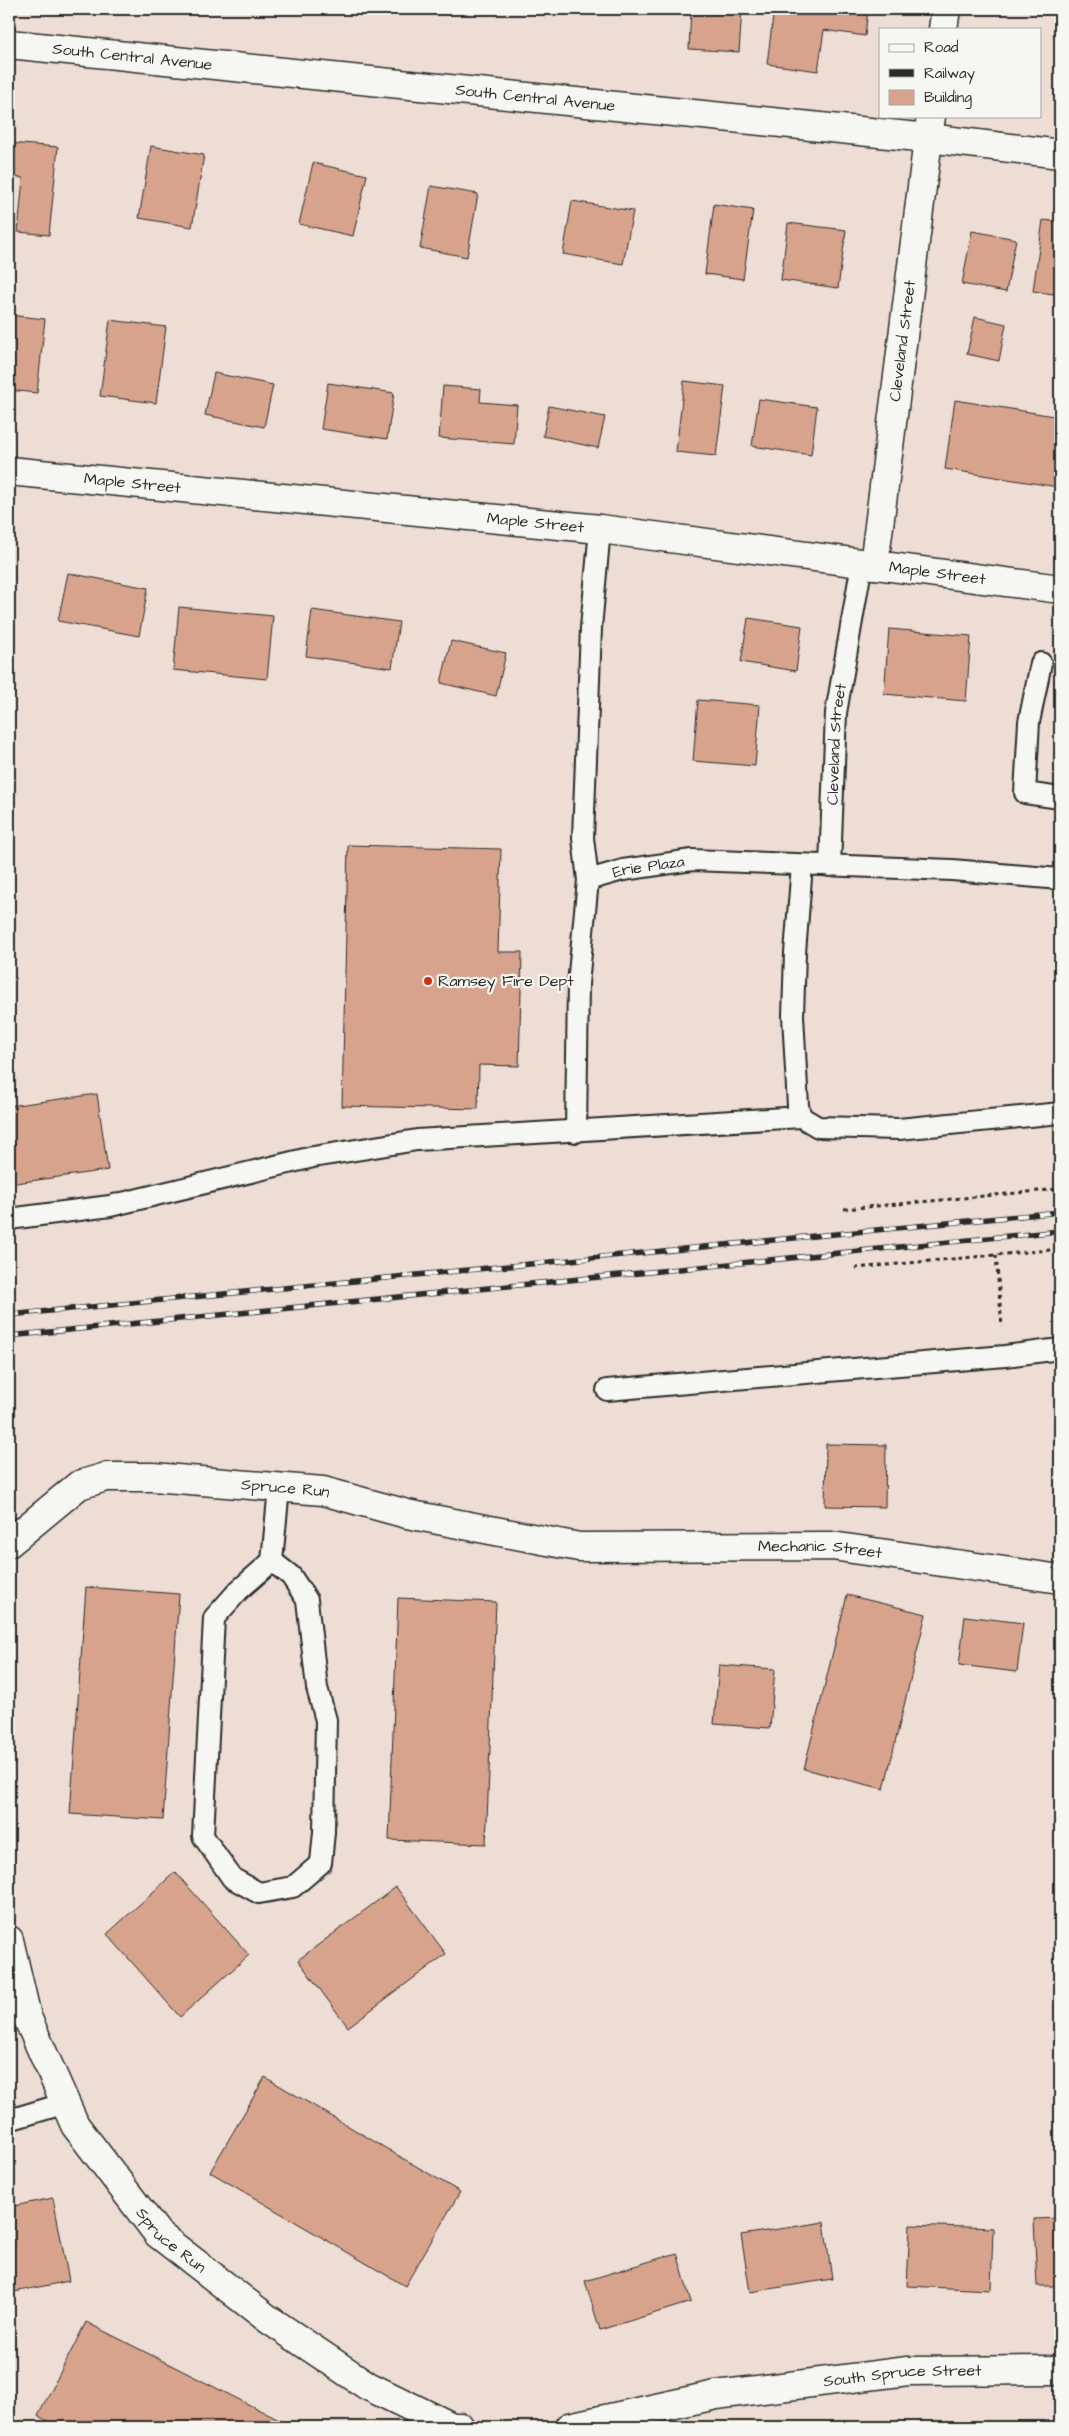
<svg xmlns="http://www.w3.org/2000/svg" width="1069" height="2436" font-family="'Architects Daughter',sans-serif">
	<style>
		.building { fill: #d8a38d; stroke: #2b2b2b }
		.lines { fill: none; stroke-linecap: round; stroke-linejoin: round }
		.service-casing { stroke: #2b2b2b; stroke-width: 24 }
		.minor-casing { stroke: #2b2b2b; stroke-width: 31 }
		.tertiary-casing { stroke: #2b2b2b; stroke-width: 31 }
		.path { stroke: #2b2b2b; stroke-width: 3; stroke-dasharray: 4 4; stroke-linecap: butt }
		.service { stroke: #f6f6f2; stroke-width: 20 }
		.minor { stroke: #f6f6f2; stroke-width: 28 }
		.tertiary { stroke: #f6f6f2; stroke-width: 28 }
		.rail-casing { stroke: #2b2b2b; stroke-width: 5.5 }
		.rail { stroke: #f6f6f2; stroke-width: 4; stroke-dasharray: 11; stroke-linecap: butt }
		.poi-dot { fill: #c8321e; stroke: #f6f6f2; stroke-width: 2 }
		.labels { text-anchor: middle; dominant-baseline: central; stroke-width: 4.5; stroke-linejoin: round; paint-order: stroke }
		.street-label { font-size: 16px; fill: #2b2b2b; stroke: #f6f6f2 }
		.poi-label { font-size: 16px; fill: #2b2b2b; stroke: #f6f6f2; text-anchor: start }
	</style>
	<rect width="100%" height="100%" fill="#edddd4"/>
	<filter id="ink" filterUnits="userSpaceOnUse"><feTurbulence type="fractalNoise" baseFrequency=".02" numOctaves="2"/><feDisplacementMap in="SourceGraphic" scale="10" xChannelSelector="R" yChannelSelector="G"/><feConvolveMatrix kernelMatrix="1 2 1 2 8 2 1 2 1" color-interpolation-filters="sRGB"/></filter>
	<g filter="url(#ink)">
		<path class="building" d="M691 9H742L739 52 689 49Z
			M774 9H868L865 36 824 30 818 71 767 64Z
			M9 143 58 147 49 235 18 232 23 178 9 177Z
			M151 146 204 155 192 227 139 218Z
			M313 163 367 175 353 236 299 224Z
			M431 186 478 194 467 257 420 248Z
			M572 201 633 211 623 264 563 254Z
			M714 204 753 210 743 279 705 274Z
			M1043 220 1060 222V295L1033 291Z
			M788 223 846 230 838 288 781 280Z
			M972 231 1016 239 1006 292 962 284Z
			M9 315 45 319 37 393 9 390Z
			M975 317 1006 324 999 361 967 354Z
			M110 320 166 327 156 403 100 396Z
			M214 373 273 385 264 427 205 415Z
			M684 381 725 386 716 456 676 452Z
			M328 383 394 393 387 439 321 429Z
			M443 386 481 389 480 402 517 405 514 444 439 438Z
			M759 399 817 407 811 455 752 446Z
			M955 400 1060 417V468L1058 487 945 469Z
			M549 406 605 417 598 448 543 436Z
			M68 573 148 588 139 636 58 621Z
			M179 607 273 616 267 679 173 670Z
			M312 610 399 622 392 668 306 656Z
			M748 618 802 626 796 671 741 662Z
			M889 629 971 636 966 701 884 694Z
			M451 641 506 653 496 696 441 683Z
			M698 700 760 705 755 766 693 761Z
			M348 845 501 849 498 952H522L519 1066 479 1065 478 1109 342 1106Z
			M97 1094 108 1170 9 1184V1106Z
			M826 1444 886 1445 885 1507 825 1506Z
			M86 1587 179 1594 163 1820 70 1814Z
			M847 1595 926 1614 884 1789 804 1769Z
			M398 1598 496 1602 486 1844 389 1840Z
			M965 1616 1023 1623 1017 1672 959 1665Z
			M719 1665 775 1669 770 1728 714 1724Z
			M175 1872 249 1955 180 2017 107 1934Z
			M396 1887 446 1954 348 2027 298 1960Z
			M265 2077 460 2192 405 2286 210 2172Z
			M53 2198 69 2281 9 2293V2207Z
			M1060 2218V2286H1037L1034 2219Z
			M824 2222 832 2279 750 2292 741 2235Z
			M910 2225 993 2228 991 2290 907 2286Z
			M677 2253 691 2302 600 2330 585 2281Z
			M86 2322 293 2427H60L38 2416Z"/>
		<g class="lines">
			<defs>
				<g id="service">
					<path id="s1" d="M600 529 591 628 583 838 588 880 623 870 692 860 952 870 1060 879"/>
					<path d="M1041 663 1029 722 1025 793 1060 798"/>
					<path d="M802 865 795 953 793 1016 798 1106 801 1117 818 1127 899 1129 1060 1113"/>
					<path id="s2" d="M830 866 836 713 862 563"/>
					<path d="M576 1132 578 984 588 880"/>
					<path d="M9 1219 110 1206 313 1157 417 1140 801 1117"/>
					<path d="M607 1390 1005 1356 1060 1349"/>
					<path d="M272 1561 291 1576 307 1600 317 1688 326 1720 324 1832 321 1863 293 1887 259 1893 232 1878 203 1836 214 1618 239 1590 272 1561 279 1488"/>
					<path d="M9 2120 66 2103"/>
				</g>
				<g id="minor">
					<path d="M943 29 946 9"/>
					<path id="s3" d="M9 471 600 529 1060 589"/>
					<path id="s4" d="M874 565 931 116"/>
					<path id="s5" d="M9 1543 79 1485 106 1477H153L323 1491 407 1514 579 1547 832 1546 1060 1579"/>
					<path id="s6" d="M9 1940 27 2017 75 2125 158 2234 268 2319 368 2386 452 2427H460"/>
					<path id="s7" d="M569 2427 716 2395 908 2371 1060 2370"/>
				</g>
				<g id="tertiary">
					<path id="s8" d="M9 44 928 138 1060 154"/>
				</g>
			</defs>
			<use href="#service" class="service-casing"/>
			<use href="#minor" class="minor-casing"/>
			<use href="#tertiary" class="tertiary-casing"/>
			<path class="path" d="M844 1209 1060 1189
				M996 1255 1002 1327
				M855 1268 1060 1249"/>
			<use href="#service" class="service"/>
			<use href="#minor" class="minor"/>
			<use href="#tertiary" class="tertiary"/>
			<defs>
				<path id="rail" d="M9 1315 1060 1212
					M9 1336 1060 1231"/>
			</defs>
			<use href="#rail" class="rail-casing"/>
			<use href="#rail" class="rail"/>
		</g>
	</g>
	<circle class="poi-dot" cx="428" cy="981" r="5"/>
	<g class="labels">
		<g class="street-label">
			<text stroke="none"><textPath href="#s8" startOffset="124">South Central Avenue</textPath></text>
			<text stroke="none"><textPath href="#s8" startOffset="529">South Central Avenue</textPath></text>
			<text stroke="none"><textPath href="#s4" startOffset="226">Cleveland Street</textPath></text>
			<text stroke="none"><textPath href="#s3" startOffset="124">Maple Street</textPath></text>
			<text stroke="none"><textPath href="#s3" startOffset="529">Maple Street</textPath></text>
			<text stroke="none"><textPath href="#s3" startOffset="934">Maple Street</textPath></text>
			<text stroke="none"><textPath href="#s2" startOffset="122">Cleveland Street</textPath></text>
			<text stroke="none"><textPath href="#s1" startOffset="414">Erie Plaza</textPath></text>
			<text stroke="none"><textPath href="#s5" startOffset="299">Spruce Run</textPath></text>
			<text stroke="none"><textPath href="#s5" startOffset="840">Mechanic Street</textPath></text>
			<text stroke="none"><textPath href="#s6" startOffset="348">Spruce Run</textPath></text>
			<text stroke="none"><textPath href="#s7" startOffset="338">South Spruce Street</textPath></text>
		</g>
		<g class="poi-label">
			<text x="438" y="981">Ramsey Fire Dept</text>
		</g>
	</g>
	<rect width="1069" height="2436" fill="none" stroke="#f6f6f2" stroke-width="30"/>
	<rect x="15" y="15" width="1039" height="2406" fill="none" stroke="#2b2b2b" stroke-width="2" filter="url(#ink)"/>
	<rect x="879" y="28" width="162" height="90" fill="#f6f6f2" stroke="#a5a5a2"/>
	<rect x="889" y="44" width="25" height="8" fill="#f6f6f2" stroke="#a5a5a2"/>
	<text x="924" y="52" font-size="15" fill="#2b2b2b">Road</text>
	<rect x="889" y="69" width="25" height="8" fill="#2b2b2b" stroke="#a5a5a2"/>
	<text x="924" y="78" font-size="15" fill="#2b2b2b">Railway</text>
	<rect x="889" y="90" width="25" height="15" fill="#d8a38d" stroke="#a5a5a2"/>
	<text x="924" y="102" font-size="15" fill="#2b2b2b">Building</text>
</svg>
